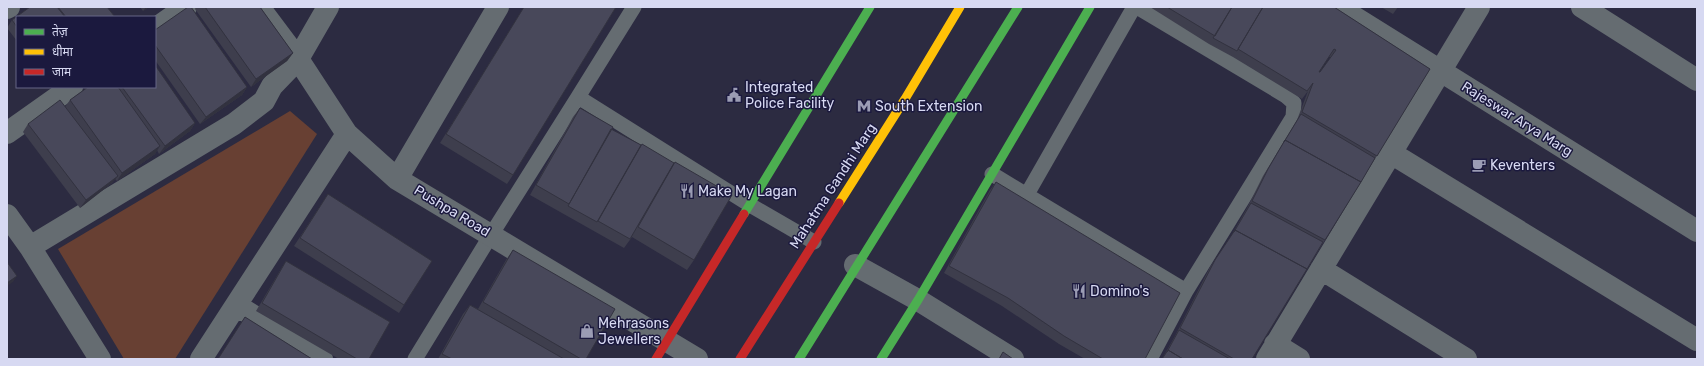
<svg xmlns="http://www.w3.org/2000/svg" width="1704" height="366" font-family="Rubik,'Noto Sans Devanagari',sans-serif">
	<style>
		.green { fill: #684033 }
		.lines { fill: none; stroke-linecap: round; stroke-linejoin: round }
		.lane { stroke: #656c71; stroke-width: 15 }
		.street { stroke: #656c71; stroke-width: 22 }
		.fast { stroke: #4caf50; stroke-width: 9 }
		.slow { stroke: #ffc107; stroke-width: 9 }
		.jam { stroke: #c62828; stroke-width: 9 }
		.wall { fill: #3e3e4d; fill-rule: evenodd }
		.shaded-wall { fill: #32323f }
		.building { fill: #48485a; stroke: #32323f; fill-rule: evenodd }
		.labels { text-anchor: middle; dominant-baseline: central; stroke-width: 3; stroke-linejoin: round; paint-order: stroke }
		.poi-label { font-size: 14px; fill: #d7d9f2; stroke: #1b193e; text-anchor: start }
		.street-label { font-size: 14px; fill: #d7d9f2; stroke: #1b193e }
	</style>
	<rect width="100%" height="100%" fill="#2c2b41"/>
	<path class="green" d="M290 111 317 134 175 359H124L58 249Z"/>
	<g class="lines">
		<path class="lane" d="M634 7 578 97 750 205 814 242
			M992 174 1186 291 1293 117 1294 103 1286 96 1137 7
			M1026 196 1134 7
			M415 359 491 235 578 97
			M1150 359 1186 291"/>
		<path class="street" d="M259 7 298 59 347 134 397 179 697 359
			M1338 7 1697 231
			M1582 7 1697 80
			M7 8 9 7
			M155 29 186 7
			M7 133 72 87
			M1391 153 1697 340
			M397 179 498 7
			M7 215 30 247 100 359
			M30 247 234 124 264 101 272 86 298 59 328 7
			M855 265 918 300 1013 359
			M1321 269 1466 359
			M236 305 322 359
			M1275 344 1299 359
			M201 359 347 134
			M1267 359 1479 7"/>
		<path class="fast" d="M744 214 870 7
			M799 359 1018 7
			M881 359 918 300 1090 7"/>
		<path class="slow" d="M839 203 905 99 960 7"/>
		<path class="jam" d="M656 359 744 214
			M740 359 839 203"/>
	</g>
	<path class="wall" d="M30 7H107L115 17H17V41L7 28 12 20Z
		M140 7H149L143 11Z
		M196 7H260L293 53 287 61 251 87 195 9Z
		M524 7H616L513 175 507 184 440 143Z
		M1150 7H1334L1430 69 1252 359H1162L1175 336 1210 267 1230 238 1247 208 1263 176 1297 120 1308 91 1302 99 1233 57 1209 44ZM1329 57H1331L1320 72H1319Z
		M1381 7H1398L1393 14Z
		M155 30 247 87 242 95 200 124 155 60Z
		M88 87H155L195 123 190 131 159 154 157 150 155 154 117 181 115 179 112 183 80 208 23 132 28 124 65 107 70 100Z
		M580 108 611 129 694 260 687 270 632 237 624 248 530 195 573 117Z
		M996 182 1145 359H1085L1059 344 1002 306 944 273 990 190Z
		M328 194 404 305 399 313 294 246Z
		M513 250 586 359H438L463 314 470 305 478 309 506 260Z
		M286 261 369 359H339L256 311 281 269Z
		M245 317 312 359H218Z"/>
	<path class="shaded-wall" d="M146 7H149L143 11Z
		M293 53 287 61 251 87 256 79Z
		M247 87 242 95 200 124 206 117Z
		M195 123 190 131 159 154 165 146Z
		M160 146 155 154 117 181 122 173Z
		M118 176 112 183 80 208 86 200Z
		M17 276 13 282 7 286V283Z"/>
	<path class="building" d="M30 7H57L65 17H17V27L12 20Z
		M58 7H107L115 17H66Z
		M188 7H191L247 87 206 117 155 45V30Z
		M205 7H260L293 53 256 79Z
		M524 7H616L513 175 446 134Z
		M1167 7H1232L1215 36Z
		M1232 7H1263L1237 51 1213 38Z
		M1263 7H1334L1430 69 1377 156 1302 112 1313 83 1307 91 1238 49ZM1334 49 1336 50 1320 72H1319Z
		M155 65 195 123 165 146 122 87H155Z
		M88 87H118L160 146 122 173 70 100Z
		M60 100 118 176 86 200 28 124Z
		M580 108 613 127 569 204 536 185Z
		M1301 114 1375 158 1361 182 1285 140 1284 142Z
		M611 129 641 145 597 222 568 206Z
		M1285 140 1361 182 1325 240 1252 201 1268 169Z
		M642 144 674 163 630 239 598 221Z
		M675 162 732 195 694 260 638 227Z
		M996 182 1180 293 1145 359H1103L1064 336 1008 298 949 266Z
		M328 194 432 261 404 305 300 238Z
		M1251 203 1323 242 1307 269 1235 230 1234 232Z
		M1235 230 1307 269 1252 359H1234L1180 328 1215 260Z
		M513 250 615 309 586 359H581L483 302Z
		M286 261 390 322 369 359H357L262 303Z
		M7 262 17 276 7 283Z
		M470 305 564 359H452L442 354Z
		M245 317 312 359H218Z
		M1179 330 1230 359H1183L1168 350 1167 352Z
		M1168 350 1183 359H1162Z
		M1003 352 1013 359H999Z"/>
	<defs>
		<symbol id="civic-bare" viewBox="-9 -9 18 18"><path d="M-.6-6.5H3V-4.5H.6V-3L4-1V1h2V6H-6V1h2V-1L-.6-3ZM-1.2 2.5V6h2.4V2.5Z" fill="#9b9cb4" stroke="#1b193e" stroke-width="2.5" paint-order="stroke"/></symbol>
		<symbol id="metro-bare" viewBox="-9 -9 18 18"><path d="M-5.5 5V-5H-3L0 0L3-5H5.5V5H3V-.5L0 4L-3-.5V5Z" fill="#9b9cb4" stroke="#1b193e" stroke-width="2.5" paint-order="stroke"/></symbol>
		<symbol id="cafe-bare" viewBox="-9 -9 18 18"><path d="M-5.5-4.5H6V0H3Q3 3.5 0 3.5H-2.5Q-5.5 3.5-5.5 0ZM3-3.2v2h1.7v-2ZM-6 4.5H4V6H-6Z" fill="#9b9cb4" stroke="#1b193e" stroke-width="2.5" paint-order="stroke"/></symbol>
		<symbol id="restaurant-bare" viewBox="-9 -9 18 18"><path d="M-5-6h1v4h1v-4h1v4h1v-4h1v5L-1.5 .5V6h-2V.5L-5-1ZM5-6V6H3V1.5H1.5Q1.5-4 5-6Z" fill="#9b9cb4" stroke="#1b193e" stroke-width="2.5" paint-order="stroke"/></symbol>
		<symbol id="shop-bare" viewBox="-9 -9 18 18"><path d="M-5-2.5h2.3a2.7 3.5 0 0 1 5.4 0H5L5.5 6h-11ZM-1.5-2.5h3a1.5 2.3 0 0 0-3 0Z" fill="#9b9cb4" stroke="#1b193e" stroke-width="2.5" paint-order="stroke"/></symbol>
	</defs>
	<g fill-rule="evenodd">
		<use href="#civic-bare" x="724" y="85" width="20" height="20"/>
		<use href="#metro-bare" x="854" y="96" width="20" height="20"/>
		<use href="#cafe-bare" x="1469" y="155" width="20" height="20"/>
		<use href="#restaurant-bare" x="677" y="181" width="20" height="20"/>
		<use href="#restaurant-bare" x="1069" y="281" width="20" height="20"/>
		<use href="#shop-bare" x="577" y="321" width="20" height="20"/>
	</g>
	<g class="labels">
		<g class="poi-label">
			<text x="745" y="87">Integrated<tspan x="745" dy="16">Police Facility</tspan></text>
			<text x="875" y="106">South Extension</text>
			<text x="1490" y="165">Keventers</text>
			<text x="698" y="191">Make My Lagan</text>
			<text x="1090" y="291">Domino's</text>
			<text x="598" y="323">Mehrasons<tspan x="598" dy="16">Jewellers</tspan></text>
		</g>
		<g class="street-label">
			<text transform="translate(1517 119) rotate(32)">Rajeswar Arya Marg</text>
			<text transform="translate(833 186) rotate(-57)">Mahatma Gandhi Marg</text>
			<text transform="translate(452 211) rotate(31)">Pushpa Road</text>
		</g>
	</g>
	<rect width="1704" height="366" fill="none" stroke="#d7d9f2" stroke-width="16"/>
	<rect x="16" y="16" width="140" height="72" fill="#1b193e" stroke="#666686"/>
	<rect x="24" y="29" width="20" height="6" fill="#4caf50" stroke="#666686"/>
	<text x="52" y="36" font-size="12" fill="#d7d9f2">तेज़</text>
	<rect x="24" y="49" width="20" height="6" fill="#ffc107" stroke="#666686"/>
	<text x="52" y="56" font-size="12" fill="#d7d9f2">धीमा</text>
	<rect x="24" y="69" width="20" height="6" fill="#c62828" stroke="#666686"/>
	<text x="52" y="76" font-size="12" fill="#d7d9f2">जाम</text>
</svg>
